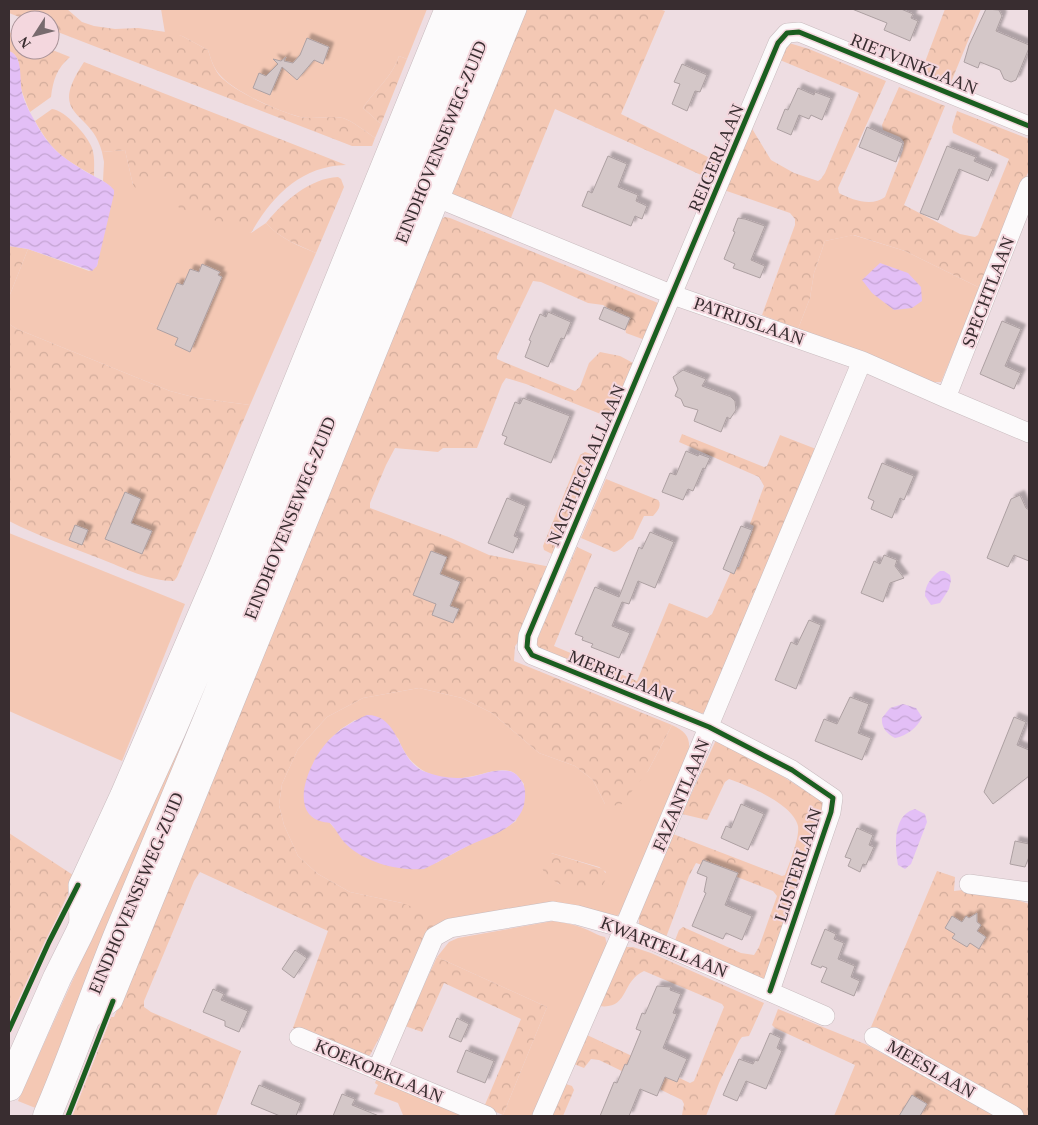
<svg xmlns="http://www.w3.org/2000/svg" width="1038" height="1125" font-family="'Times New Roman',serif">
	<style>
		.green { fill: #f4c8b4; fill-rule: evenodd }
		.forest { fill: url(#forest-crowns) }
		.water { fill: url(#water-waves) }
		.building { fill: #d4c7c8; stroke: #ada0a2; filter: url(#shadow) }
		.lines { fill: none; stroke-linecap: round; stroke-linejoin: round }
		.street-casing { stroke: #c8bbbe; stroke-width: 20 }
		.primary-casing { stroke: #c8bbbe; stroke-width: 29 }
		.street { stroke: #fcfafb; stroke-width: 19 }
		.primary { stroke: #fcfafb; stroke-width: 28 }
		.cycleway-casing { stroke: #f4d7de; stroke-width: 8 }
		.cycleway { stroke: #1b5e20; stroke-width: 5 }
		.labels { text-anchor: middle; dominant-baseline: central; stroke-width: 4; stroke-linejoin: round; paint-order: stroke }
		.street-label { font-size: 18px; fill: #392d30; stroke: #f4d7de }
	</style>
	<defs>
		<pattern id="forest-crowns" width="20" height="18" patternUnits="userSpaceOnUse" patternTransform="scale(1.25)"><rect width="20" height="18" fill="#f4c8b4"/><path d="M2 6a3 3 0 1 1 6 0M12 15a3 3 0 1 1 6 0" fill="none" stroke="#d2ac9b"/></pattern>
		<pattern id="water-waves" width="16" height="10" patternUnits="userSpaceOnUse" patternTransform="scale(1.25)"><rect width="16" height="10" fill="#e3bff6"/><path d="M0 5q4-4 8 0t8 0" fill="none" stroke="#c4a4d3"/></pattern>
		<filter id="shadow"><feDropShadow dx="4.5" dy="-4.5" stdDeviation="1" flood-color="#0004"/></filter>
	</defs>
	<rect width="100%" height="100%" fill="#eedde2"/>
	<path class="green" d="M161 9H427L407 59 399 56C391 79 376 88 363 108L381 124 375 138C365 131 354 122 343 118 329 115 314 120 300 117 278 111 234 92 219 74 213 67 211 59 208 50L182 36 165 33Z
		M484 9 38 1109 18 1101 167 772Z
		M125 150 133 185 166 177 251 233 266 223C279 238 299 246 316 253L250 405 197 398 170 391 17 329 9 324V297L28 249 89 271 97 266 111 187 103 181 104 162 102 152Z
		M853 235 905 251 980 288 941 382H931L798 329 810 298 814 273 825 241Z
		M9 533 185 604 122 761 9 711Z
		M419 688 462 698 492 713 539 753 575 766 593 780 605 804 648 771 672 725C689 733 691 740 688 757L630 894 620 913 614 919 569 906 437 929 402 903 350 892 318 874 298 856 284 825 279 805 282 784 298 749 327 717 363 698ZM355 720 398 738C409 769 436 784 468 777 482 775 496 768 510 771 517 773 520 779 524 784L516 821 504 829 469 845 436 863 334 828 330 823 328 741 341 729ZM551 853 599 867 606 872 590 890 557 883Z
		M553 921C566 923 578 925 590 931 595 933 599 936 605 937L607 944 537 1112 532 1116H506L503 1115 547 1007 437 957 449 942 458 938Z
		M377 1078 469 1116H407L403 1115 398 1103 374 1094 378 1085 375 1083Z"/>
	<path class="forest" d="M9 9H67L82 22 94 26 115 29 138 28 173 33 182 36 208 50C211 59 213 67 219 75 234 92 278 111 300 117 314 120 329 115 343 118 354 122 365 131 375 138L372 146H352L50 29V20H27L9 13Z
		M523 9H659L665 11 621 114 718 162 710 179 555 109 510 220 449 195Z
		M945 9H981L947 92 908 76 925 62Z
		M9 32 20 37V50H50V49L70 57C57 68 53 80 51 97L30 112C26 103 23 95 20 86 17 74 24 57 9 51Z
		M789 43 809 49 886 81 838 188 839 193C852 200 872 207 885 197L903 150 904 142 900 137 883 130 882 125 899 87 945 106 904 205 960 234 975 237 978 235 1009 159 953 133 952 127 957 111 1029 139V170L980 288 905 251 854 235 825 241 814 273 810 298 798 329 762 315 795 225V219L790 213 724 190 751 127 771 160 794 173 818 181 821 179 825 173 859 93 780 60 787 45Z
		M399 56 407 59 381 124 363 108C376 88 391 79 399 56Z
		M84 62 346 165C301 166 272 196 251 233L179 208 166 177 136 189 133 185 125 150 102 152C91 108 46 119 84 62Z
		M52 109C65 110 88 136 92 148 95 157 94 167 94 176 63 158 53 153 35 121Z
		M338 177 341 179 344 187 316 253C298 245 279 238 266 223 283 202 310 178 338 177Z
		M445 217 450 218 658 303 645 340 626 333 623 318 603 305 588 303 541 282 533 281 497 356V359L506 363 575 391 580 387 589 363 600 352 620 356 635 364 613 419 526 384 506 378 502 384 477 448H443L438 452 395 448 386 465 370 503V508L451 538 489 555 551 567 519 641 515 646 514 661 672 725 648 771 620 806 605 804 593 780 575 766 539 753 492 713 462 698 419 688 363 698 327 717 298 749 282 784 279 805 284 825 298 856 318 874 350 892 402 903 423 911 437 929 370 1055 365 1058 293 1028 328 931 200 872 194 881 144 1001V1007L151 1012 241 1051 216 1116H72L111 1017H114L438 221Z
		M9 246 28 249 9 297Z
		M9 324 17 329 170 391 197 398 250 405 177 577 174 581C149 581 124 568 101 559 70 547 38 536 9 521Z
		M682 434 764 467 767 466 780 435 816 449 706 711 698 716 533 649 577 547 592 554 554 646 637 681 669 603 707 618 712 614 733 567H739L754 526 750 524 764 486 759 477 679 442Z
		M585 452 597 456 556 556 544 550 543 546 580 455Z
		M606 479 658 500C662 505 658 511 653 516H644L633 539C624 542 623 550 614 552L581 538Z
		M716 740 742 751 825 803 766 977 762 979 674 943 679 930 683 927 741 953 754 955 759 947 777 896 773 891 727 873 696 863 689 876 665 940 639 927V915L673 834 782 876 785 875C789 864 800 837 798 826 793 804 749 786 729 779L725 782 707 820 682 814Z
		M9 833 76 877 9 1021Z
		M547 853H551L603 869 607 876C605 881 603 887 598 889 582 895 537 882 541 859Z
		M937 871 955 877 954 891 963 890 1012 898 1029 904V1116H1024L871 1027Z
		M626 947H633L651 953 764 1003 749 1036 742 1037 739 1041 719 1083 706 1116H684L682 1115 684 1104 682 1100 599 1060 591 1059 584 1068 574 1064 587 1035 690 1083 694 1081 724 1007 722 1004 644 971C621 981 629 1010 599 1006Z
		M437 957 547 1007 503 1115 484 1107 521 1019 444 983 422 1032 405 1026Z
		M778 1009 865 1044 976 1104 994 1116H834L855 1065 775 1028 772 1025Z
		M566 1084 572 1086 574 1090 563 1116H552Z"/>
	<path class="water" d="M9 51C25 57 18 82 23 96 26 107 33 117 38 127 52 151 65 159 88 173 97 178 108 182 114 190V194L97 266 92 271 28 249 9 246Z
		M880 263 908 273 921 287 922 301 912 308 894 310 872 293 862 280Z
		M940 571H944L950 575 951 580 949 589 940 603 931 605 925 596C925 585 931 577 940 571Z
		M903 704 916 708 922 717C918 727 907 736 895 738 887 734 881 727 882 718L890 708Z
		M367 715C400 715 397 759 423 771 441 778 457 780 475 776 486 773 497 769 509 771 516 772 522 780 524 786 526 792 525 799 524 805 517 830 489 836 468 846 453 853 439 862 424 869 399 871 366 863 347 845 340 839 337 830 330 823 323 822 315 821 309 814 294 795 314 755 329 740 340 729 353 721 367 715Z
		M915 809 925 814 927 822 911 864 905 869 898 865C895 848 892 815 915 809Z"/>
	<path class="building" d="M852 9H901L913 14 911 18 918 21 910 41 884 30 887 23Z
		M986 9 999 10 1002 16 996 31 1029 45V48L1016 80 1011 82 1004 79 1000 70 980 62 978 68 964 62 969 45Z
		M307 38 329 47 323 64 314 60 297 80 282 67 270 95 253 88 259 73 266 76 278 64 273 59 281 61 286 57 284 61 293 63 300 55Z
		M682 64 707 75 700 92 695 91 687 111 672 104 680 84 674 82Z
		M798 88 814 95 815 92 831 98 822 120 811 115 809 119 799 115 791 135 777 129 785 109 788 110Z
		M867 127 903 143 896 162 859 147Z
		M947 146 976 157 974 161 993 169 988 181 959 169 938 220 920 213Z
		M608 156 627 164 618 187 638 195 636 201 647 206 642 219 635 216 631 226 582 206 588 191 592 193Z
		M738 218 745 219 765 226 751 260 765 266 760 278 733 268 735 264 724 259 735 232 733 231Z
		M202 264 220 272 218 275 222 277 190 352 175 345 178 338 157 329 177 283 183 285 190 269 199 272Z
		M604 307 630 318 625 330 599 319Z
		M548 312 571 322 564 339 561 338 548 367 525 357 531 341 529 340 540 314 546 317Z
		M1002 321 1021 329 1005 366 1021 373 1014 389 980 374Z
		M683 370 706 379 702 386 731 397 735 401 736 410 730 419 727 417 721 432 694 421 698 410 684 406 681 399 675 396 678 389 673 377Z
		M523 398 570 416 551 463 504 444 507 437 502 435 515 402 520 404Z
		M686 451 698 456 699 454 710 458 705 469 703 468 693 491 688 489 683 500 662 492 670 473 676 475Z
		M882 463 914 476 904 500 900 498 892 518 871 509 874 501 868 498Z
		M125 492 141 499 131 523 152 531 142 554 105 539Z
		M1020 495 1026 508 1029 510V561L1014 555 1008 567 987 558 1011 499Z
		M507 498 526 506 514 536 519 538 513 553 488 543Z
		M75 525 88 530 82 545 69 540Z
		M741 526 752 530 734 574 723 569Z
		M650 532 674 542 655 588 638 581 629 604 622 602 612 626 630 633 619 658 591 647 593 644 582 640 583 637 575 634 595 587 619 597 639 547 642 549Z
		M431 551 447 557 440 574 460 582 450 606 459 609 453 623 432 615 436 604 413 595Z
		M884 555 897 560 895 566 904 578 890 583 883 602 861 593 874 561 880 564Z
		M809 620 821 625 796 689 775 680 791 642 797 645Z
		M850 697 869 704 858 733 871 738 862 760 815 741 824 719 837 724Z
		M1014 717 1026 722 1017 745 1029 750V776L993 804 984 792Z
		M741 804 764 814 748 850 721 838 726 826 731 828Z
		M857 828 873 835 869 845 874 847 866 865 863 864 860 872 848 866 851 859 845 857Z
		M1015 841 1029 844V857L1025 867 1010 864Z
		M703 860 738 873 725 905 752 916 742 940 726 933 723 939 692 926 706 893 704 892 707 877 697 873Z
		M977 913V922L981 925 977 931 986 937 979 949 970 943 967 947 952 938 955 934 945 928 952 916 962 922 966 916 969 918Z
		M825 929 836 934 834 939 844 943 838 959 855 966 851 977 860 981 854 996 821 982 827 968 822 966 821 968 811 964Z
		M295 950 307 958 294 978 282 969Z
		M657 986 671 987 670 990 681 994 673 1013 677 1014 663 1048 687 1059 677 1082 665 1077 657 1096 640 1089 629 1116H600L614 1082 617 1083 625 1064 627 1065 641 1031 636 1029 642 1013 645 1014Z
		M213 989 224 994 221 1000 248 1011 239 1032 225 1026V1021L203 1012Z
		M457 1018 469 1024 461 1042 449 1037Z
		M770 1033 781 1038 777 1048 782 1051 766 1089 746 1081 737 1101 723 1095 739 1059 753 1064 755 1060 758 1061Z
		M466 1050 494 1061 485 1083 457 1072Z
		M259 1085 301 1103 296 1116H280L251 1104Z
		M342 1094 355 1099 352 1105 379 1116H333Z
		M912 1095 927 1104 920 1116H899Z"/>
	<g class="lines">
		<defs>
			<path id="street" d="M440 199 673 295 862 361 946 398 1029 433
				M946 398 1029 186
				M969 884 1029 892
				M79 927 78 885 120 794 218 566 444 9
				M770 991 831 812 833 798 792 770 709 727 532 655 527 647 528 636 778 43 787 33 799 32 1029 126
				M84 1024 113 1001 517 9
				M299 1037 487 1116
				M874 1037 1014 1116
				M377 1070 434 937 450 928 552 911 577 915 624 928 825 1016
				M542 1116 624 928 862 361"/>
			<path id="primary" d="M9 1087 57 978 79 934 171 732 221 615 467 9
				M47 1116C73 1056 94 993 119 932 248 626 370 317 494 9"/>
		</defs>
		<use href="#street" class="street-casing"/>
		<use href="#primary" class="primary-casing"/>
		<use href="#street" class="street"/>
		<use href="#primary" class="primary"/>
		<defs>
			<path id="cycleway" d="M770 991 831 812 833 798 792 770 709 727 532 655 527 647 528 636 778 43 787 33 799 32 1029 126
				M9 1030 49 942 78 885
				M68 1116 113 1001"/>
		</defs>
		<use href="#cycleway" class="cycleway-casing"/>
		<use href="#cycleway" class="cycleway"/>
	</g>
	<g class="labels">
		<g class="street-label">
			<text transform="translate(914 64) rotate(22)">RIETVINKLAAN</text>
			<text transform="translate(441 142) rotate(-68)">EINDHOVENSEWEG-ZUID</text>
			<text transform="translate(716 158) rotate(-67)">REIGERLAAN</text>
			<text transform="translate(988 292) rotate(-69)">SPECHTLAAN</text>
			<text transform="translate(749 321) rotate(19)">PATRIJSLAAN</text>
			<text transform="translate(586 465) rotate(-67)">NACHTEGAALLAAN</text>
			<text transform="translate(290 518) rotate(-68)">EINDHOVENSEWEG-ZUID</text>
			<text transform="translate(621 676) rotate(22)">MERELLAAN</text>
			<text transform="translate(681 795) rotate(-67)">FAZANTLAAN</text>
			<text transform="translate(798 865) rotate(-72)">LIJSTERLAAN</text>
			<text transform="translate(136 893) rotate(-67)">EINDHOVENSEWEG-ZUID</text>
			<text transform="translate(664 947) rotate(22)">KWARTELLAAN</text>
			<text transform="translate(931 1069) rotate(30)">MEESLAAN</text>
			<text transform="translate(379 1071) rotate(23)">KOEKOEKLAAN</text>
		</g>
	</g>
	<rect width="1038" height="1125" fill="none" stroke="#392d30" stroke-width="20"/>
	<g transform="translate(35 35) rotate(234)"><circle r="24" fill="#f4d7de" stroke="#a99398"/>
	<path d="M0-4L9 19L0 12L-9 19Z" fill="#786b6e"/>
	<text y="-8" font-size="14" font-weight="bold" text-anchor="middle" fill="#392d30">N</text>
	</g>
</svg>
